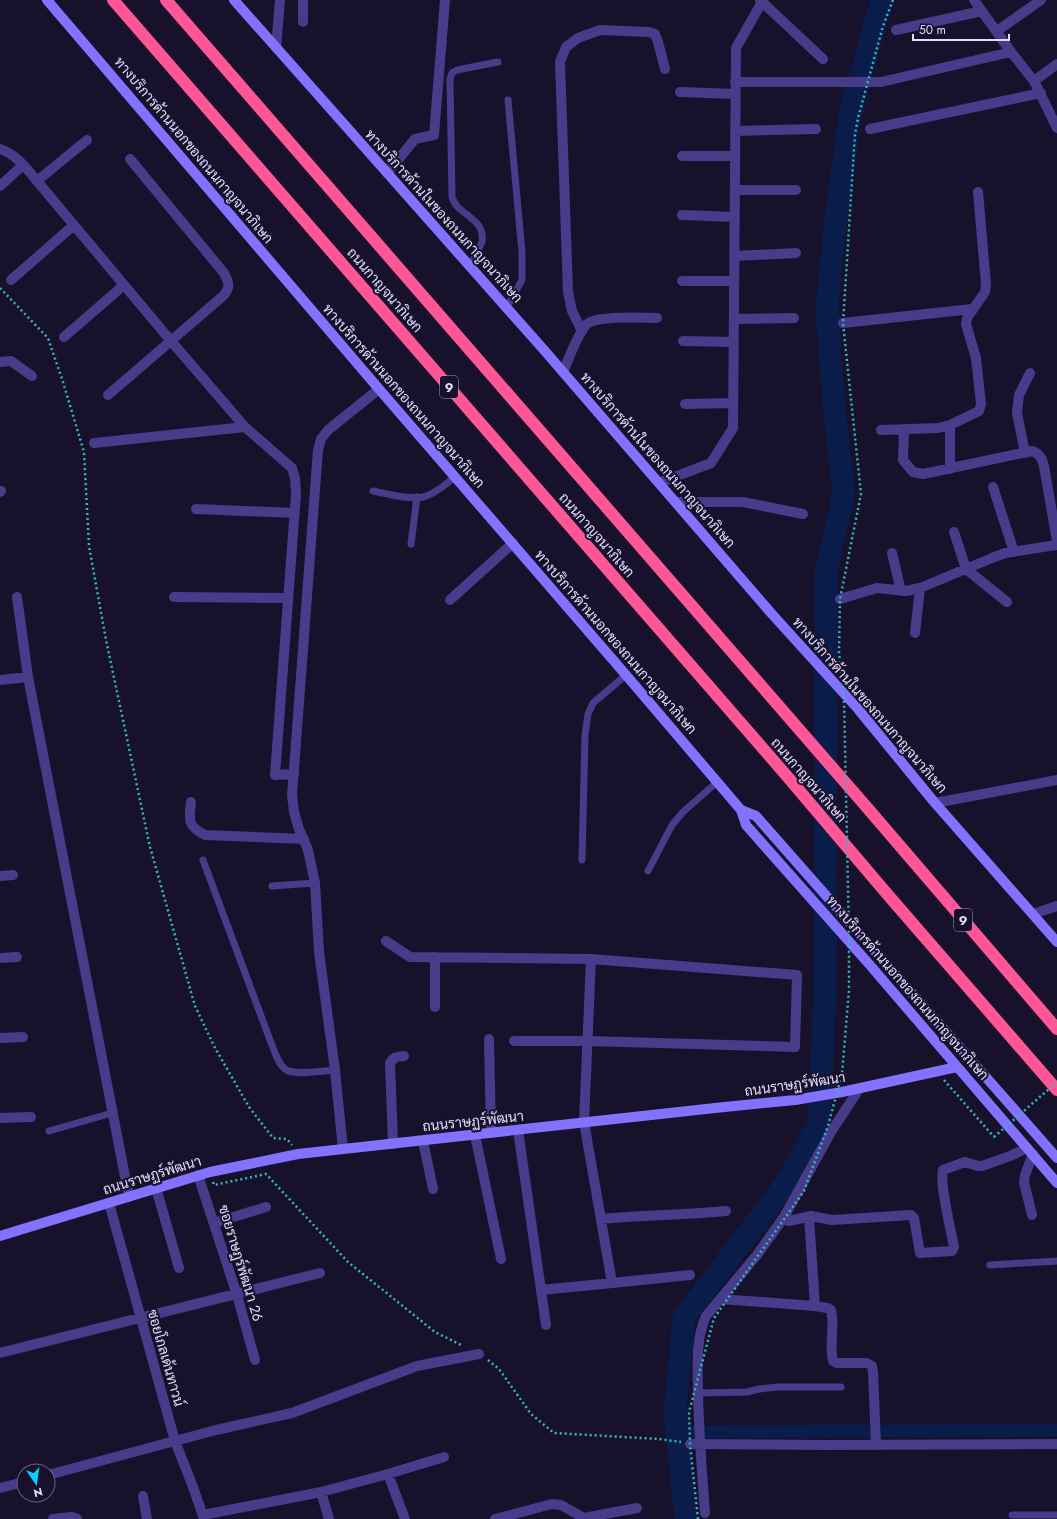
<svg xmlns="http://www.w3.org/2000/svg" width="1057" height="1519" font-family="Jost,Sarabun,sans-serif">
	<style>
		.lines { fill: none; stroke-linecap: round; stroke-linejoin: round }
		.canal { stroke: #0a1c4a; stroke-width: 13 }
		.river { stroke: #0a1c4a; stroke-width: 23 }
		.path { stroke: #30babe; stroke-width: 2.5; stroke-dasharray: 2 3; stroke-linecap: butt }
		.lane { stroke: #463c8a; stroke-width: 7 }
		.street { stroke: #463c8a; stroke-width: 10 }
		.secondary { stroke: #8272ff; stroke-width: 10 }
		.highway { stroke: #ff5698; stroke-width: 12 }
		.path-bridge { stroke: #30babe; stroke-width: 2.5; stroke-dasharray: 2 3; stroke-linecap: butt }
		.labels { text-anchor: middle; dominant-baseline: central; stroke-width: 4; stroke-linejoin: round; paint-order: stroke }
		.shield { fill: #18112b; stroke: #a59ebf; stroke-width: 1 }
		.shield-label { font-size: 13px; font-weight: bold; fill: #e2dbff }
		.street-label { font-size: 14px; fill: #e2dbff; stroke: #18112b }
	</style>
	<rect width="100%" height="100%" fill="#18112b"/>
	<g class="lines">
		<path class="canal" d="M677 1432 1057 1430"/>
		<path class="river" d="M686 1519 675 1411 684 1317 789 1180 819 1122 825 991 826 571 844 494 834 406 827 308 834 233 850 116 874 26 883 0"/>
		<path class="path" d="M0 288 48 338 63 382 84 452 89 546 106 640 150 847 195 1006 214 1046 249 1107 273 1138 287 1139 292 1145
			M944 1080 994 1137
			M213 1182 214 1185 266 1174 348 1262 435 1332 463 1346
			M488 1360 499 1369 531 1414 554 1433 659 1439 681 1442"/>
		<path class="lane" d="M470 267 482 242C486 217 457 216 452 197L450 79 452 73 457 70 498 62
			M507 307 522 280V252L508 100
			M373 491C387 494 409 500 423 497 435 494 446 484 455 477
			M411 544 417 497
			M203 860 270 1040C274 1049 277 1063 285 1069 293 1076 323 1071 335 1070
			M582 860 585 735 588 714 593 703 626 675
			M648 871 672 825 683 812 717 782
			M272 886 315 883
			M49 1131 112 1113
			M990 1265 1057 1261
			M698 1393 747 1392 759 1389 777 1387H841
			M1012 1515H1057"/>
		<path class="street" d="M760 0 823 59
			M974 0 1011 52 1034 81 1057 128
			M303 22V0
			M896 30 982 11
			M997 31 1041 0
			M276 48 280 0
			M1034 81 1057 64
			M735 82H881L1011 52
			M680 92 735 94
			M870 129 1041 93
			M735 131 816 129
			M0 149C16 154 27 169 37 181L171 341 245 427 292 468 295 478 296 494 275 775 294 774
			M682 156H735
			M387 173 415 139 434 135 445 0
			M37 181 87 140
			M0 186 23 165
			M735 190H796
			M682 215 735 217
			M734 256 796 253
			M11 280 74 225
			M682 281H734
			M734 319 794 318
			M843 323 972 309
			M582 331 572 311 568 292 560 62 566 47 578 38 600 30 649 32 655 34 658 42 665 69
			M64 337 124 285
			M683 341 734 342
			M0 362 11 361 32 376
			M563 372C568 361 578 332 587 324 598 315 641 318 657 318
			M108 395 223 296C231 287 229 283 224 273L130 159
			M685 404 733 403
			M904 429 903 460 913 472 923 474 1032 451C1040 454 1042 458 1044 466L1057 541
			M881 430 938 428 950 425 979 411 981 404 976 358 966 324 967 318 985 292 986 284 978 192
			M94 443 245 427
			M1025 453 1017 413 1019 395 1030 373
			M950 469V425
			M659 483 711 463 733 428 736 48 762 2
			M993 487 1014 552
			M0 492 1 491
			M676 502H743L803 514
			M196 509 295 513
			M954 532 966 569 1007 602
			M892 553 901 591
			M17 597 28 677 129 1197
			M174 597 288 598
			M840 599 877 588 906 591 920 588 992 558 1005 553 1057 545
			M450 600 513 543
			M915 633 920 588
			M0 680 28 677
			M191 802C189 820 187 826 205 835L304 839
			M935 803 1057 780
			M0 876 13 875
			M1033 914 1057 906
			M386 941 410 957 591 959 797 975 795 1047 588 1041H514
			M435 957V1007
			M0 958 17 957
			M591 959 584 1122 612 1283 690 1275
			M0 1038 23 1037
			M489 1039 491 1133
			M0 1118 31 1117
			M518 1130 546 1325
			M475 1135 501 1259
			M423 1141 433 1189
			M393 1144 390 1063C394 1056 397 1057 404 1056
			M343 1149 335 1070 319 952 315 883 308 850 299 829 294 812 292 795 318 450 321 439 328 430 379 389
			M198 1175 237 1295 255 1360
			M156 1188 179 1268
			M109 1203 175 1441 193 1487 204 1519
			M1032 1215 1024 1182 1025 1175 1033 1154
			M809 1217 815 1306
			M601 1219C643 1215 685 1215 726 1211
			M782 1219 789 1221 811 1216 832 1220 911 1215 914 1218 920 1253 952 1251 954 1247C951 1231 939 1181 943 1170L965 1162 978 1166H982L1010 1156 1027 1148
			M214 1223 266 1207
			M541 1290 612 1283
			M720 1299 815 1306 827 1308 831 1310C835 1327 829 1344 833 1361L837 1363H867L872 1366 873 1372 876 1444
			M0 1353 320 1273
			M690 1444 827 1445 1057 1444
			M388 1474 405 1519
			M48 1475 216 1430 292 1413 417 1366 479 1354
			M0 1488 24 1482
			M321 1492 329 1519
			M143 1496 147 1519
			M705 1513C702 1474 699 1434 698 1394 698 1368 695 1340 706 1316L757 1255 784 1217 831 1132 859 1089
			M203 1515 321 1492 388 1474 444 1457
			M53 1519 72 1517 77 1519
			M495 1519 552 1504 561 1505 584 1518 637 1508"/>
		<path class="secondary" d="M47 0 379 389 626 675 741 810 746 825 869 964 1057 1183
			M234 0 544 350 771 613 858 709 935 803 1057 942
			M741 810 756 816 1057 1158
			M0 1236 210 1172 298 1154 715 1108 795 1100 842 1092 957 1067"/>
		<path class="highway" d="M113 0 786 775 888 895 1057 1090
			M166 0 870 811 1057 1029"/>
		<path class="path-bridge" d="M994 1137 1057 1082
			M698 1519 690 1444 689 1412 714 1318 804 1191 828 1126 842 1074 849 990V935L844 699 839 653 840 599 861 494 843 323 855 134 858 118 883 26 893 0"/>
	</g>
	<g class="labels">
		<g class="shield">
			<rect x="440" y="376" width="18" height="22" rx="3"/>
			<rect x="954" y="909" width="18" height="22" rx="3"/>
		</g>
		<g class="shield-label">
			<text x="449" y="387">9</text>
			<text x="963" y="920">9</text>
		</g>
		<g class="street-label">
			<text transform="translate(194 150) rotate(50)">ทางบริการด้านนอกของถนนกาญจนาภิเษก</text>
			<text transform="translate(444 216) rotate(48)">ทางบริการด้านในของถนนกาญจนาภิเษก</text>
			<text transform="translate(385 290) rotate(49)">ถนนกาญจนาภิเษก</text>
			<text transform="translate(404 396) rotate(49)">ทางบริการด้านนอกของถนนกาญจนาภิเษก</text>
			<text transform="translate(658 460) rotate(49)">ทางบริการด้านในของถนนกาญจนาภิเษก</text>
			<text transform="translate(597 535) rotate(49)">ถนนกาญจนาภิเษก</text>
			<text transform="translate(616 642) rotate(49)">ทางบริการด้านนอกของถนนกาญจนาภิเษก</text>
			<text transform="translate(870 705) rotate(49)">ทางบริการด้านในของถนนกาญจนาภิเษก</text>
			<text transform="translate(809 780) rotate(49)">ถนนกาญจนาภิเษก</text>
			<text transform="translate(908 988) rotate(49)">ทางบริการด้านนอกของถนนกาญจนาภิเษก</text>
			<text transform="translate(795 1084) rotate(-8)">ถนนราษฏร์พัฒนา</text>
			<text transform="translate(473 1121) rotate(-6)">ถนนราษฏร์พัฒนา</text>
			<text transform="translate(152 1175) rotate(-17)">ถนนราษฏร์พัฒนา</text>
			<text transform="translate(241 1263) rotate(73)">ซอยราษฎร์พัฒนา 26</text>
			<text transform="translate(166 1358) rotate(74)">ซอยโกลเด้นทาวน์</text>
		</g>
	</g>
	<g transform="translate(36 1483) rotate(167)"><circle r="19" fill="#18112b" stroke="#696280"/>
	<path d="M0-3L7 15L0 10L-7 15Z" fill="#07d0ff"/>
	<text y="-6" font-size="11" font-weight="bold" text-anchor="middle" fill="#e2dbff">N</text>
	</g>
	<path d="M913 34v6h96v-6" fill="none" stroke="#e2dbff" stroke-width="2"/>
	<text x="919" y="34" font-size="12" fill="#e2dbff" stroke="#18112b" stroke-width="3" paint-order="stroke">50 m</text>
</svg>
